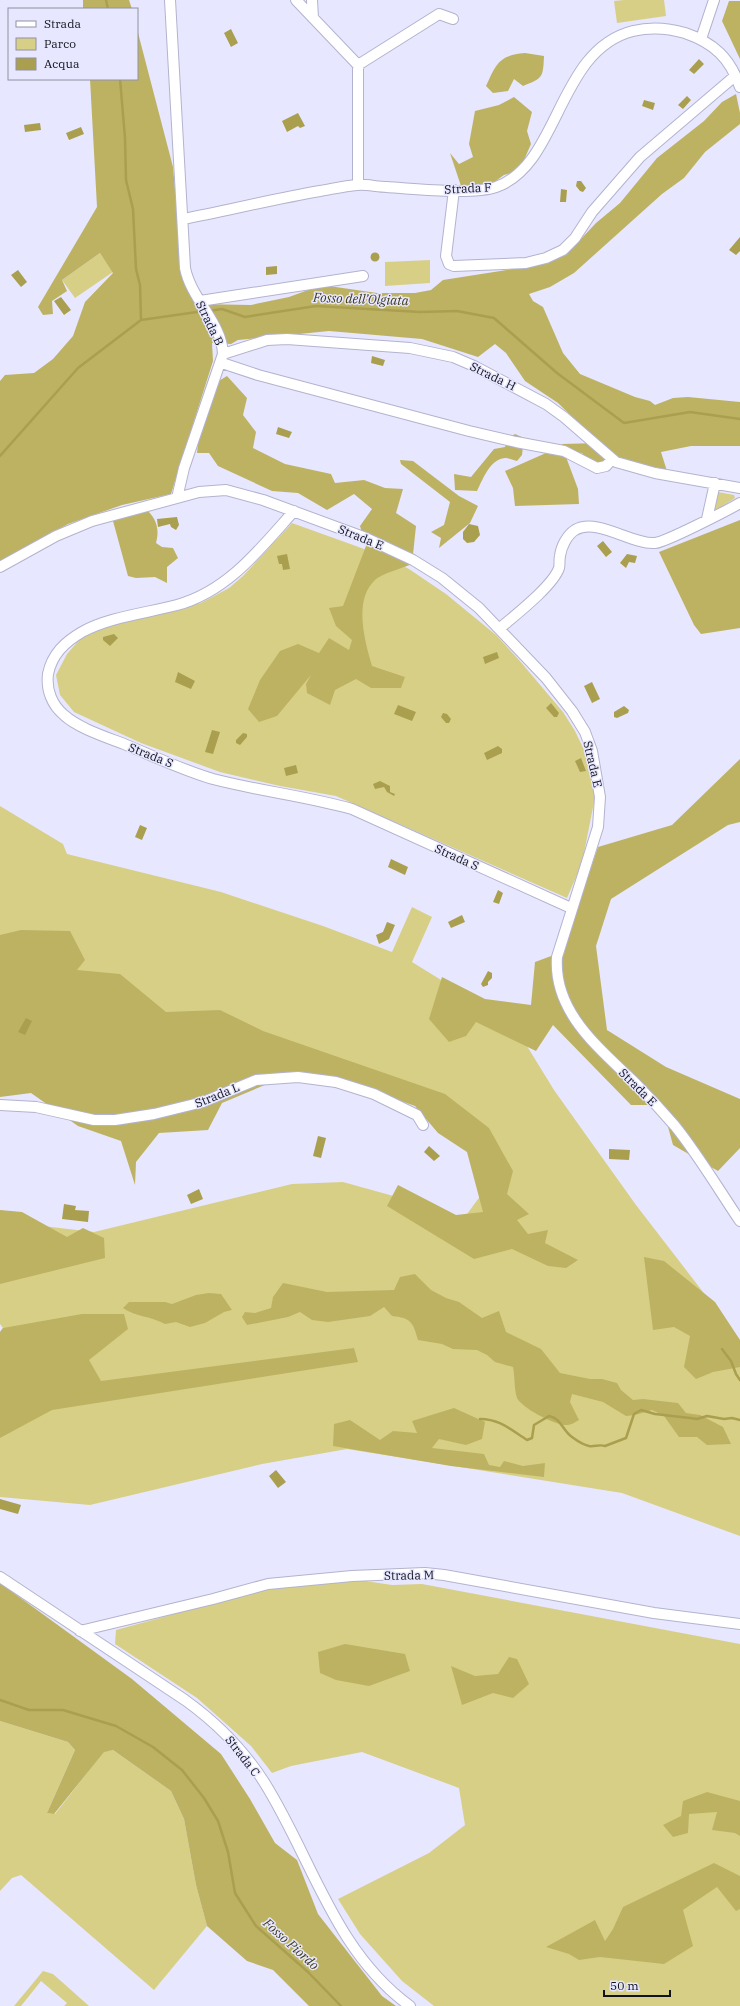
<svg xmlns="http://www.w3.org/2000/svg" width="740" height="2006" font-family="'IBM Plex Serif',serif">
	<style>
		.green { fill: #d8cf86 }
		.forest { fill: #bdb262 }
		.water { fill: #aa9f4f }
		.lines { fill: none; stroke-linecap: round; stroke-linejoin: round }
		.stream { stroke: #aa9f4f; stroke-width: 2.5 }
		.minor-casing { stroke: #b3b3cf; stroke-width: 12 }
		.minor { stroke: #fff; stroke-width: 10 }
		.labels { text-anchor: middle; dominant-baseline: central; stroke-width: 3; stroke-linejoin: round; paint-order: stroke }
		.street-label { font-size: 12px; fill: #12121c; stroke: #e7e7ff }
		.water-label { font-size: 13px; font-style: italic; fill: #3e3915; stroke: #e7e7ff }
	</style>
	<rect width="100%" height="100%" fill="#e7e7ff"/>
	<path class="green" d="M624 0H664L666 16 617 23 614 1Z
		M100 253 113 272 75 298 62 280Z
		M430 260V283L385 286V262Z
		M718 492 734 495 735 498 713 512Z
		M292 523 378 554 409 569 446 594 496 635 519 660 563 712 575 731 588 758 595 797 582 863 567 898 336 796 280 786 220 772 141 743 74 712 60 695 56 675 67 654 81 638 106 627 201 603 229 588 243 576Z
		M0 806 63 844 67 854 221 892 323 926 392 952 412 907 432 917 412 962 514 1025 554 1090 586 1135 636 1205 740 1340V1536L622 1493 347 1449 262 1464 90 1505 0 1497V1332L3 1328 0 1324V1221L94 1232 292 1184 343 1182 397 1197 456 1229 498 1172 434 1106 172 1022 0 946Z
		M319 1574 392 1585 422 1584 740 1644V2006H434L402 1981 360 1934 338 1899 429 1853 465 1825 459 1788 362 1752 291 1766 272 1773 251 1746 197 1698 115 1644 116 1630Z
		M0 1721 68 1742 75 1750 47 1813 55 1814 104 1751 113 1750 171 1791 184 1819 196 1885 207 1926 154 1990 21 1875 12 1878 0 1891Z
		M43 1971 53 1974 89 2006H64L67 2003 41 1981 21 2006H14Z"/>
	<path class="forest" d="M83 0H129L132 9H83Z
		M729 1H740V59L722 21Z
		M137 29 173 167 183 278 196 304 251 305 289 297 322 285 377 293H415L431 290 443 280 519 268 566 255 596 223 620 203 657 158 704 121 722 102 736 94 740 113V124L705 152 684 178 662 194 574 273 550 287 529 294 533 301 543 307 563 353 580 374 635 397 650 401 655 405 673 398 688 397 740 402V446H691L661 452 667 471 618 459 591 469 582 453 561 452 562 444 599 443 558 403 525 381 506 353 495 344 478 357 422 339 329 331 238 340 231 344 212 343 213 361 171 494 122 505 68 524 0 561V381L5 375 34 373 53 359 73 336 85 302 113 273 100 253 62 280 67 291 52 301 53 314 43 315 38 307 97 207 90 79H137Z
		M525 53 544 56C543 78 543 78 523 86L514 79 508 91 493 93 486 86C496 64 499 55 525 53Z
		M514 97 532 112 527 131 531 144 524 160 511 173 504 175 490 185 461 186 450 153 459 164 473 157 469 144 475 111 499 105Z
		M227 376 247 398 243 415 256 432 253 448 285 464 331 474 335 483 364 480 385 488 403 489 396 513 416 526 412 564C403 568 381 574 375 580 353 600 365 642 372 666L405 677 401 688H371L356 679 335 690 330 705 307 693 306 684 311 675 277 716 259 722 248 709 260 680 280 651 298 644 319 653 329 638 349 650 352 640 336 626 329 608 343 606 366 546 360 526 372 509 354 494 327 510 298 493 272 491 218 466 209 453H197L203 396 217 382Z
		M515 434 524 438 522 455 517 461C514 460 508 458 505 458 490 459 483 479 477 491L455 490 454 474 471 477 494 449 505 447 510 437Z
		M546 453 566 457 578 489 579 504 515 506 513 488 505 471Z
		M400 460 413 461 459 496 478 506 470 523 439 548 441 538 431 532 444 525 450 502 401 464Z
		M145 508C156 518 160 528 156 543L162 547 173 548 178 558 167 567V583L155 577 136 578 128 576 113 521Z
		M740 520V628L701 634 694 625 659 552Z
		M740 759V822L728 825 611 899 596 946 607 1030 666 1067 740 1099V1148L718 1171 673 1145 662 1105H631L553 1025 536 1051 476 1022 466 1036 449 1042 429 1019 442 977 485 999 531 1005 535 962 562 952 598 847 672 825Z
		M21 930 70 931 85 960 77 970 120 974 166 1012 220 1010 263 1031 445 1094 489 1128 513 1171 507 1194 529 1214 517 1220 528 1234 548 1230 545 1243 578 1260 566 1268 548 1266 512 1249 474 1259 387 1206 398 1185 456 1215 483 1212 467 1152 438 1133 415 1106 373 1091 296 1072 222 1103 208 1130 159 1133 136 1162 135 1185 121 1141 78 1126 31 1093 0 1097V935Z
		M0 1210 22 1212 67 1237 83 1228 104 1238 105 1258 0 1284Z
		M644 1257 664 1261 715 1302 740 1340V1367L713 1372 696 1379 684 1367 690 1336 674 1327 653 1330Z
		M415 1274 431 1290 446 1298 459 1302 482 1318 499 1311 506 1332 541 1349 560 1373 590 1379H602L617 1383 621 1390 633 1400 643 1399 678 1403 686 1413 700 1415 723 1427 731 1444 707 1445 697 1437H679L664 1416 652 1410 635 1415 626 1416 603 1402 572 1394 570 1402 579 1420C574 1423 571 1425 565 1425 553 1424 522 1408 517 1398 514 1389 515 1377 513 1367L495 1362 487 1355 477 1350 453 1349 442 1344 418 1340C413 1322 411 1318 392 1316L384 1307 370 1316 328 1322 312 1320 300 1312 288 1317 247 1325 242 1317 245 1312 255 1313 271 1308 273 1297 283 1283 327 1292 394 1290 400 1277Z
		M209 1293 221 1294 232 1310 224 1312 205 1323 190 1327 176 1322 165 1324C151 1316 136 1317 123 1308L129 1302H165L172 1304 196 1295Z
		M82 1314H124L128 1329 89 1360 101 1381 354 1348 358 1362 52 1410 0 1438V1332L3 1328Z
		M454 1408 485 1422 482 1439 466 1445 439 1439 432 1448 484 1454 489 1465 500 1467 504 1461 523 1466 545 1463 544 1477 451 1466 333 1446 334 1424 350 1420 380 1440 393 1431 417 1433 412 1421Z
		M0 1583 132 1679 221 1754 250 1799 275 1843 297 1860 318 1914 382 1996 396 2006H309L273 1970 247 1961 207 1926 196 1885 184 1819 171 1791 113 1750 104 1752 54 1814 47 1813 75 1750 68 1742 0 1721Z
		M345 1644 405 1654 410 1671 369 1686 336 1680 320 1673 318 1652Z
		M509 1657 517 1659 529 1684 513 1698 493 1693 462 1705 451 1666 475 1676 498 1674Z
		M707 1792 740 1801V1836L735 1833 712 1830 717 1812 689 1814 688 1833 673 1837 663 1825 681 1816 683 1801Z
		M714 1863 740 1876V1909L736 1911 717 1887 683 1910 693 1946 664 1964 600 1957 579 1960 569 1954 546 1947 595 1920 605 1941 613 1929 623 1907Z"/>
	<path class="water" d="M231 29 238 43 231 47 224 33Z
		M699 59 704 64 694 74 689 70Z
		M687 96 691 100 683 109 678 105Z
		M644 100 655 103 653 110 642 106Z
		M298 113 305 126 300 128 298 126 287 132 282 121Z
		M40 123 41 130 25 132 24 125Z
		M81 127 84 134 69 140 66 133Z
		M577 181H581L586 188 583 192 580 191 576 186Z
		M561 189 567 190 566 202H560Z
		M740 237V251L736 255 729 250Z
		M370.5 257a4.5 4.5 0 1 1 9 0a4.5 4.5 0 1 1-9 0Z
		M277 266V274L266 275V267Z
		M18 270 27 282 21 287 11 275Z
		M61 297 71 310 64 315 54 301Z
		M372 356 385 360 383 366 371 363Z
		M278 427 292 432 289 438 276 434Z
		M177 517 179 525 176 530 171 527 170 524 158 527 157 519Z
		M469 524 478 526 480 535 474 542 467 543 463 539V532Z
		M603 541 612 552 606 557 597 546Z
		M287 554 290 569 283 570 282 564H279L277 556Z
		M627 554 637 556 635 563 629 562 626 568 620 563Z
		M114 634 118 638 110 646 103 640V637Z
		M497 652 499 658 485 664 483 657Z
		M178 672 195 681 191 689 175 682Z
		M592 682 600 699 592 703 584 686Z
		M551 703 559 713 557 717H554L546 708Z
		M398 705 416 712 412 721 394 714Z
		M624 706 629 710 628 713 617 718 614 717V712Z
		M443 713 447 714 451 719 449 723H446L441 717Z
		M212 730 220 732 213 754 205 752Z
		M243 733 247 734V737L240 745 236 743V740Z
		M498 746 502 749V753L487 760 484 753Z
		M581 758 586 771 580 772 575 761Z
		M296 765 298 773 286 776 284 768Z
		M380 781 390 786V792L395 794 394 796 387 792 384 787 375 789 373 784Z
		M140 825 147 828 142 840 135 837Z
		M391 859 408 867 405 875 388 867Z
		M498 890 503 893 499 904 493 902Z
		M462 915 465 922 451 928 448 922Z
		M387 922 395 925 389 939 379 944 376 935 383 932Z
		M488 971 492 973V978L488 982V985L483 987 481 984Z
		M26 1018 32 1021 25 1035 18 1032Z
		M318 1136 326 1138 321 1158 313 1156Z
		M429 1146 440 1156 434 1161 424 1152Z
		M609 1149 630 1150 629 1160 609 1159Z
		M199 1189 203 1199 191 1204 187 1195Z
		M64 1204 76 1206 75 1210 89 1211 88 1222 62 1219Z
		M276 1470 286 1482 278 1488 269 1476Z
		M0 1499 21 1505 18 1514 0 1509Z"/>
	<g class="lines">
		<path class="stream" d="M106 0 108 9
			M120 79 125 138 126 180 133 209 136 269 140 285 141 320
			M209 311 222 309 245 317 316 306 420 312 457 311 494 318 557 373 624 423 690 412 740 419
			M0 456 78 368 141 320 204 311
			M722 1349 731 1361 736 1374 740 1380
			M480 1419C500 1419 511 1430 527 1440L532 1438 534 1425 549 1416C562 1419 562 1430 572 1437 576 1440 584 1445 589 1446 595 1447 599 1444 605 1446L626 1438 634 1414 641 1410 655 1414 690 1418 697 1419 707 1416 724 1419 732 1418 740 1420
			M0 1700 29 1710H63L116 1726 153 1747 182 1770 204 1798 218 1821 228 1852 235 1893 256 1926 308 1972 341 2006"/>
		<defs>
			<path id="minor" d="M170 0 185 268C191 299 222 323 223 354L184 468 177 498
				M296 0 358 65 439 14 453 19
				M312 0 313 18
				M701 39 714 0
				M358 65V185
				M454 190 446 256 449 264 454 266 526 263 546 258 563 250 575 238 592 212 640 157 735 76
				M183 219C229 210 274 199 320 191 332 189 345 186 357 185 366 184 377 187 387 187 414 189 472 195 496 187 560 165 557 50 633 31 650 27 668 28 685 33 714 43 730 58 740 87
				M200 301 363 276
				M223 354 267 340 287 339 410 348 453 357 474 366 546 404 564 417 616 462 655 473 740 488
				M222 363 258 375 469 431 516 442 564 451 597 468 606 466 612 459
				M294 511C260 549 228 591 177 605 147 613 109 617 82 632 65 642 52 654 48 674 46 690 52 705 64 715 78 728 106 737 124 744 153 756 182 770 213 779 259 791 306 796 352 809L571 908
				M707 519 715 483
				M0 567 56 536 92 521 199 492 226 490 263 500 366 538 413 560 442 578 479 608 546 678 572 711 585 732 592 751 600 797 598 827 557 957C553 1014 602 1050 638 1086 651 1099 663 1112 675 1126 699 1156 719 1190 740 1221
				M499 629C514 616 553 586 559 568 560 564 559 560 560 556 561 547 567 535 575 530 597 517 632 545 655 543 666 542 728 510 740 503
				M0 1105 36 1107 94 1120H115L154 1114 203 1102 256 1080 298 1077 336 1082 374 1094 417 1115 423 1125
				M0 1577 185 1700C217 1723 243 1749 264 1782 312 1858 334 1951 410 2006
				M80 1631 213 1599 268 1584 352 1576 425 1573 444 1575 654 1613 740 1624"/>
		</defs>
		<use href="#minor" class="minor-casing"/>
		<use href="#minor" class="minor"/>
	</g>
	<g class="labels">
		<g class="street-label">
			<text transform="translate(468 188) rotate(-3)">Strada F</text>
			<text transform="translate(210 323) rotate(64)">Strada B</text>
			<text transform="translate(493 376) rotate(26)">Strada H</text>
			<text transform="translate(361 537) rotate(22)">Strada E</text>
			<text transform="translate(151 755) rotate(22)">Strada S</text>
			<text transform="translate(593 764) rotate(77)">Strada E</text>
			<text transform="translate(457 857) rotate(24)">Strada S</text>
			<text transform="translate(638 1087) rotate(45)">Strada E</text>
			<text transform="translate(217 1095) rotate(-22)">Strada L</text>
			<text transform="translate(409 1575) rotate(-1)">Strada M</text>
			<text transform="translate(243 1756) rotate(52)">Strada C</text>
		</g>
		<g class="water-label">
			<text transform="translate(361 299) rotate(2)">Fosso dell’Olgiata</text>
			<text transform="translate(291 1944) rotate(42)">Fosso Piordo</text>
		</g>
	</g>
	<rect x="8" y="8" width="130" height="72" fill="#e7e7ff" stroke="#9292a4"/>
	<rect x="16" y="21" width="20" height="6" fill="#ffffff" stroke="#9292a4"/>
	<text x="44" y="28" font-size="12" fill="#12121c">Strada</text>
	<rect x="16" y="38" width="20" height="12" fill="#d8cf86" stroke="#9292a4"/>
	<text x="44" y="48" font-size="12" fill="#12121c">Parco</text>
	<rect x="16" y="58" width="20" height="12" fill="#aa9f4f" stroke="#9292a4"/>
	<text x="44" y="68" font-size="12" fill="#12121c">Acqua</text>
	<path d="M604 1990v6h66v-6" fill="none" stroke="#12121c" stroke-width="2"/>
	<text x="610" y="1990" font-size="12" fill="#12121c" stroke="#e7e7ff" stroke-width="3" paint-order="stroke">50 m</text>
</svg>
